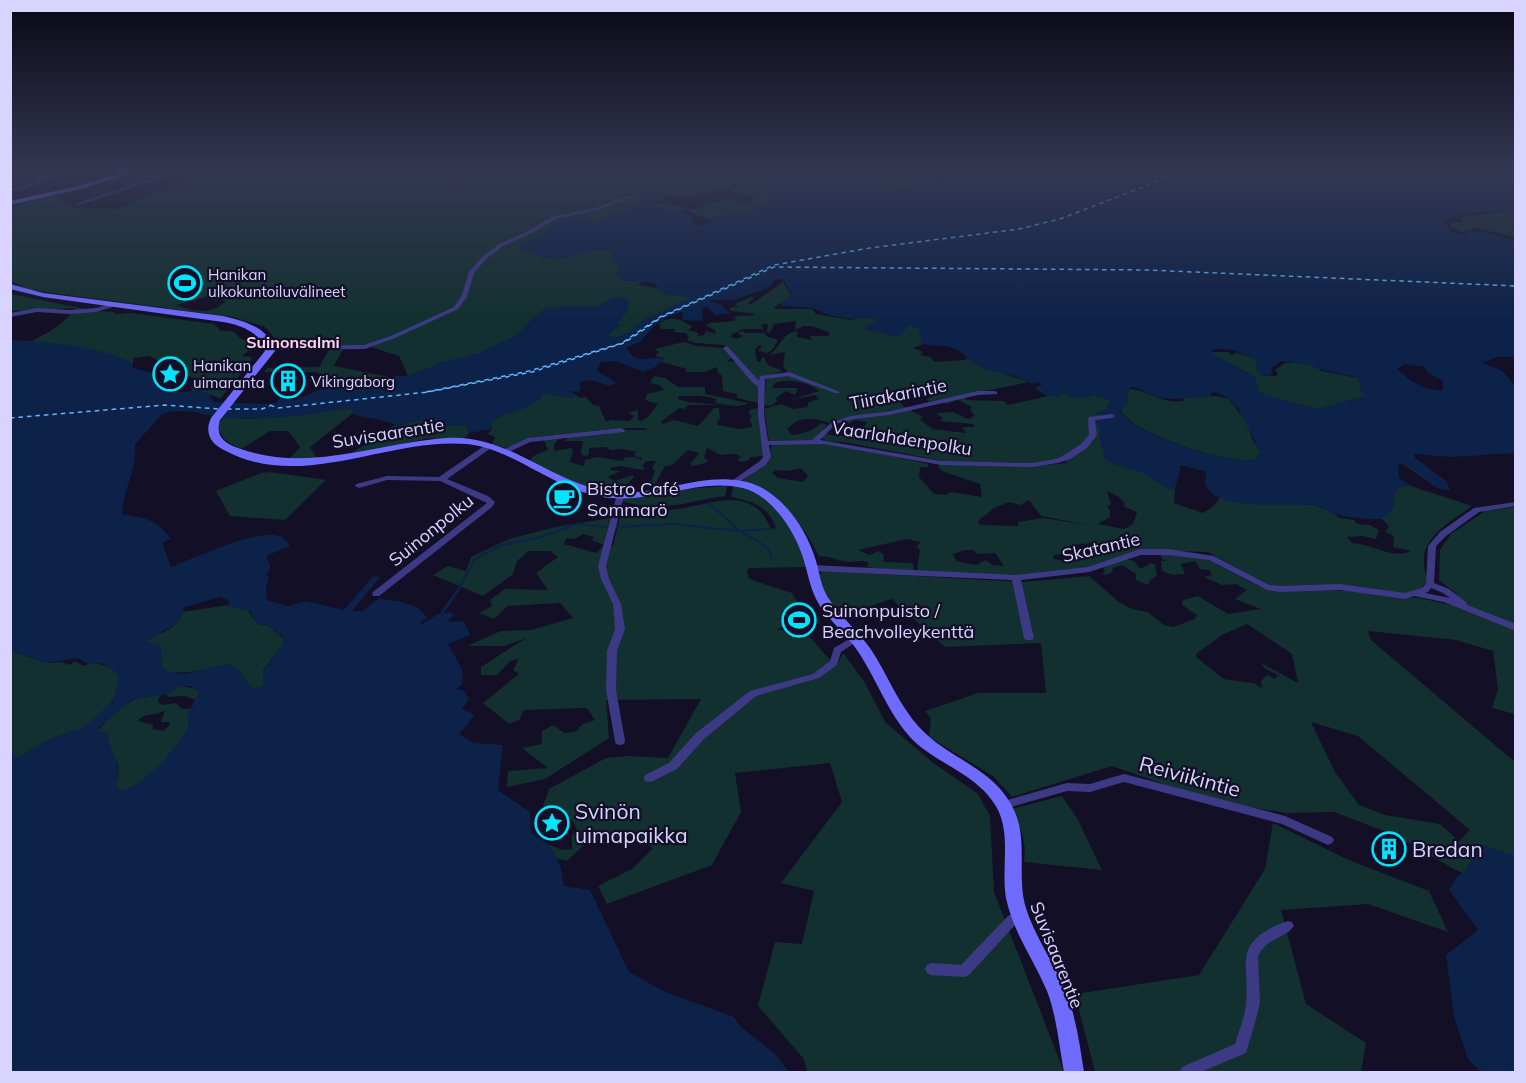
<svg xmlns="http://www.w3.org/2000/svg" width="1526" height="1083" font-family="Mulish,sans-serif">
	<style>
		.green { fill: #12302f; fill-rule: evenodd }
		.water { fill: #0c2248; fill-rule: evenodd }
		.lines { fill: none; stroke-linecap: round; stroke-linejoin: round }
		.stream-far1 { stroke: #0c2248; stroke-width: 2 }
		.stream { stroke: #0c2248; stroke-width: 3 }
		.ferry { stroke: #62b6ff; stroke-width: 1.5; stroke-dasharray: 4.5 4; stroke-linecap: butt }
		.street { fill: #3d3a85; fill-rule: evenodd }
		.secondary { fill: #6f6bff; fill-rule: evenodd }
		.labels { text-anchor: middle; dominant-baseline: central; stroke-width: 4.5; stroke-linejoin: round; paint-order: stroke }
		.far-poi-label { font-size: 15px; fill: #d9d4ff; stroke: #130f26; text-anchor: start }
		.far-neighbourhood-label { font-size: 16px; font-weight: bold; fill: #ffd6f0; stroke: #130f26 }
		.street-label { font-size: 18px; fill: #d9d4ff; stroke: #130f26 }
		.poi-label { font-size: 18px; fill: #d9d4ff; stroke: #130f26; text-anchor: start }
		.near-street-label { font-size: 21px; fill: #d9d4ff; stroke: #130f26 }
		.near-poi-label { font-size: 21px; fill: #d9d4ff; stroke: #130f26; text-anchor: start }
	</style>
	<rect width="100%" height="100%" fill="#130f26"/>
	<path class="green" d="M278 170H377L469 180 482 170H657L663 174 670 170 680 174C673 188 657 192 644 198L647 202 681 206 686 208 684 209 605 244 640 281 641 284H635L700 296 645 319 635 329 626 334 628 335 523 362 396 379 408 376 399 356 371 347 388 340 364 345 282 347 265 327 233 317 30 290 11 281V207L53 195 75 208 118 209 159 190 194 178ZM212 295 226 301C212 315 193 312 176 305Z
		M727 170H753L750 174 784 191 773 211 707 219 688 211C703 207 722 197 738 201L735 205 748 203 757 197C747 196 739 196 732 189L741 184 734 183 727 191 708 192 704 195 700 192 693 197 666 196 659 201 652 200 693 181 700 180 703 183 715 179 708 178Z
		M848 170H997L982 174 975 172 944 184 938 179 934 180 936 185 896 190 895 195 865 193 867 181 869 185 894 191 871 184Z
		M1507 212H1515V237L1476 228 1462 232 1451 227 1450 222H1462L1460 218 1465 216Z
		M783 282 791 295 788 299 774 307 776 309H812L816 314 851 320 866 316 921 324 924 344 913 348 923 352 920 355 930 357 935 362 965 360 968 357 964 355 1007 375 1030 382 929 402 926 399 932 397 931 395 915 392 902 398 900 403 906 408 844 418 829 423C813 418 801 415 787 429L792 435C802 434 814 431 821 423L827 425 814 440 769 441 764 409 781 404 793 409 807 407 809 402 819 399 815 395 790 400 819 391C808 382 789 378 775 383L772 388H798L795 395 786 391 776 398 777 401 771 406 764 405 766 379 789 373 783 367 785 352 769 355C782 347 779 334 798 331L797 337 812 340 810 336H829V332L811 326H804L795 330 796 321 774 324 770 333 767 332 768 324 761 325 763 329H744L732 334 731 337 737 339 743 336 737 333 744 331V333H764L768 337 778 340 773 349 767 353 758 351 762 346 759 345 755 350 757 362H760L763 356 768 365 783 371 761 377V384L724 345 696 343 687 340 689 337 686 333 673 332 675 329H661L659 324C671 315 681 319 692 327L688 330 698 333V336L704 335 706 331 716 334 715 330 706 326 709 323 734 321 736 319 733 318C739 313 748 318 756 314L731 311 729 308 739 306 734 304 752 297 754 298 748 303 750 305Z
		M11 294 95 311 115 312V314L131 313 214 324 221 331H233L241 339 253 342 255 345 242 356 252 357 250 363 220 399 212 395 170 399V391L188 393 192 391 191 387 200 382 149 356 134 358 132 367 14 352C35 337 60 331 75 308L11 311Z
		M684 342 697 346 724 348 732 358 727 361 735 362 760 387 758 403 737 398V394L723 391 722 376 718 372 717 367 705 372H687L685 371 687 369 662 362 664 358 655 356 659 352 654 349Z
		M343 349 334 366 389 377 390 387 333 398 335 383 333 380 321 382 318 372H264L267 368 319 367 329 350Z
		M1211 352H1229L1231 355 1235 354V352L1256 359 1258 361 1256 364 1262 375 1276 376 1278 374 1275 370 1285 363 1298 362 1313 365 1322 371 1363 379 1378 397 1352 414 1263 403 1249 373 1218 358Z
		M654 376 665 378 678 387H705V394L748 403C739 409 725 404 715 403L716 399C709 395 687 396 678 396V399L688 402 720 405H688L685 409 679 408 661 422 663 424 674 420 698 426 714 408H719L720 418 717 422 718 425 740 429 752 427V423L750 422 751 415 748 413 751 409 759 408 764 456 750 457 749 460 743 462 737 460 741 457C735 453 728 454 721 455L707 448 704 458 708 460 705 463 693 466 690 464 699 453 688 450 672 465 665 466 653 488 651 483 655 470 652 468 656 461H646L642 466 645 468 643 470 620 466 610 468V470L620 471 608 477 615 481 633 475 634 477 627 485 628 488 626 494C591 491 560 477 530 461L533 456 548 450 544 440 558 439 554 445V451L572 448 573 453 569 462 584 466 585 460 597 457 623 461 625 459 622 458 633 457 642 460V458L636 457 634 454 637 452 623 449 610 450 606 447 589 448V455L584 456 581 453 583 441H564L568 438 621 430H647L646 428H621L530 438 505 448 492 444 495 437 488 434 492 429 491 422 530 393 569 391 580 398 586 397 593 405 599 406 606 422 611 420 630 421 634 416 628 413 638 410V420L641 421 648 417 658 404 645 400 647 394 664 390 660 385 650 383Z
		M1101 389 1111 401 1105 411 1095 413 1106 415 1175 489 1174 503 1203 513 1214 506 1220 497C1209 489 1204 486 1207 472L1326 509 1387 464 1415 458 1446 481 1450 490 1436 487 1401 463 1397 466 1399 478 1411 486 1472 506C1454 520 1421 536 1424 563 1424 570 1427 576 1427 582L1419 591 1404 594 1356 586 1279 587 1268 585 1208 552 1150 550 1136 551 1091 567 1034 576 919 572 917 569 920 550 917 547 920 542 907 539 858 550 870 555 878 551 883 554 884 562 913 563 914 570 912 572 868 567V562C861 560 855 562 848 562 837 561 830 555 819 557 799 514 780 505 741 482L768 463 772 444 813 442 844 446 929 464 928 467H920L919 477 934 494 946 495 951 492 982 497 980 484 942 471 938 467 940 464 1036 466 1067 463 1061 456 1055 460 1037 463 948 462 844 442 826 441 821 437 829 430 827 434 830 435 858 437 867 422 855 420 847 425 845 424 848 420C869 416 890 417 910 410L923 417 920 420 933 429 966 433 962 427H974V424L939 421 943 419 936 413 953 412 968 419 975 416 970 410 972 407 958 400 946 404 943 402 963 397 966 400 1004 401 1008 405 1048 396 1042 392ZM801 468 808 476 803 482 778 478 772 473 776 470 788 471ZM1107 491 1119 497 1125 504 1123 506 1137 512 1133 524 1124 529 1098 524 1110 517V511L1107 506 1111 504ZM1029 500 1041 516 1088 525 1043 518 1018 522V526L980 525 978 521 994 508 1004 504 1010 502 1020 505ZM1335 514 1369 519H1382L1389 526 1385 532 1394 536 1393 547 1411 551C1393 560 1370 543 1352 543L1347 537 1363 536 1376 539 1379 530 1370 525 1357 524 1354 520 1339 518ZM1092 543 1097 550 1093 552 1096 557 1070 562 1054 559 1053 555 1068 554 1072 545ZM965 550H974L976 554 995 553 1004 566 993 565 986 560 976 565 956 561 953 554Z
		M1131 389C1149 391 1163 404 1183 401L1185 397 1216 396 1229 399 1248 424 1252 439 1261 452 1254 460C1227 463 1132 435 1120 409L1128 401 1126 394Z
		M358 403 352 414 310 447 318 460 287 461 300 447 288 431H270L241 449C229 443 220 439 218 425L224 416C258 425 322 408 358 403Z
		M462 413 469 433 464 438H430L347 456 395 425 394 422Z
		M269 472 326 480 285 520 230 516 216 491 261 473Z
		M727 486 725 496C684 502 663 513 621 501L624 498 683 489Z
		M733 486C739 487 747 487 752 490 778 501 800 541 806 567L750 568 747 570 748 577 752 580 792 593 798 603 789 606 794 607 797 611 795 615 771 621 781 619 785 626 777 629 811 638 836 667 843 653 864 681 885 722 932 762 978 794 990 816 994 892 1064 1072H807L804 1059 758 1006 775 942 802 944 814 891 781 883 842 802 830 763 735 773 741 812 712 865 607 904 598 886 632 869 653 848 633 835 586 843 567 861 556 858 549 845 563 850 572 849V835L577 830C572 814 558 809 543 806L549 789 606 758 627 756 668 758 701 699 606 700 609 738 545 779 507 787 508 771 548 768 522 748 542 744V731L553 725 565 733 576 731 583 724 595 720 587 708 524 710 519 720 509 724 483 703 519 674 513 670 519 659 510 661 497 675H481V667L526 638 504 646H467L501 631 531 630 573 618 560 603 507 606 494 619 479 613 492 606 490 600 505 589 548 590 536 573 558 557 550 551H529L517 561 513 574 483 596 433 575 448 566 466 571 471 557 509 539 556 527 610 518 604 544 613 546 623 505C642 508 658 512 678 509 712 504 753 484 771 529L776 528C770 508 751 500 731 497ZM583 534 594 537 592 540 604 545 596 553 564 544 566 538 575 539Z
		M1515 507V714L1492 708 1498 689 1493 651 1456 640 1368 631 1371 640 1515 762V875L1488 885 1450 867 1397 836 1334 812 1286 813 1250 807 1181 790 1112 766 1012 797 993 776 929 737 931 719 925 711 978 693H1046L1041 643 945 647 892 599 840 616 824 594 819 575 823 571 1024 582 1089 576 1119 602 1132 609 1148 612 1164 625 1173 627 1195 619 1197 615 1182 605 1183 600 1198 596 1228 614 1261 609 1235 599 1247 590 1236 584 1222 585 1204 577 1212 575 1209 570 1200 569 1195 561 1181 564 1185 574 1173 575 1162 571 1161 561H1166L1161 558V554L1205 558 1258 586 1270 589 1356 591 1391 597 1419 598 1452 605 1458 595 1439 580 1440 550 1451 534 1485 511ZM1247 624 1292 654 1298 683 1261 663 1264 668 1278 675 1275 679 1267 675 1261 681 1262 688 1253 683 1224 679 1196 657V654L1222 635ZM1311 722 1358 736 1470 830 1459 841 1440 824 1385 815 1359 805 1335 772Z
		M1124 559 1134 561 1140 569 1151 563 1155 565 1157 576 1150 580 1148 585 1136 580V574L1122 565 1113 568 1112 572 1106 575 1102 574 1105 571 1103 568Z
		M228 605 230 607C253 607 245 610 258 624L268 625 284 639 283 645 263 670V687L254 689C243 682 242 671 230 664L192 672 160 673 137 637C154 638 177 631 182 612Z
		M11 651 46 663 62 662 70 665 75 661 84 666C101 657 115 673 131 679L108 706 91 722 84 736 11 777Z
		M181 686 197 689 199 692 196 700 185 696 169 697 166 694 160 696 158 702 162 705 176 703 182 709H190C188 716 190 722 188 728 180 746 139 793 119 790L115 783C127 763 107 746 92 736 125 702 132 695 181 686ZM165 710 161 722H169L170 725 163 731 152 729 154 725 138 721C144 712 155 717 165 710Z
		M1062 796 1077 818 1102 870 1024 862C1027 841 1021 828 1011 809Z
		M1273 823 1351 861 1429 891 1448 932 1368 904 1281 910 1306 1004 1366 1043 1361 1072H1095L1075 994 1199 975 1265 869Z"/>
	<path class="water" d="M644 170H741L693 181 647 202V205C662 210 676 208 692 216V224L700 226C708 224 714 218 722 216 739 212 772 212 776 190L768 185 770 184 764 183 763 180 750 174 752 171 742 170H843V172L866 180 869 185 893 191 941 184 951 185V182L974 174 1001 173 1002 170H1515V211L1463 214 1444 222C1457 243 1466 229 1482 232 1493 234 1504 238 1515 240V357H1496L1482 363 1501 370 1515 385V453L1451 457 1414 454 1415 458 1446 481 1450 490C1428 491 1416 463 1398 464L1399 478 1411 486 1400 487 1394 496V507L1382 519C1366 519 1350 518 1335 514 1329 512 1324 508 1318 506 1294 501 1220 514 1206 486 1204 482 1206 476 1207 472L1181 465 1175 489 1170 490 1145 474 1108 462 1104 457 1099 434 1100 430 1095 421 1108 418 1106 415 1093 414 1107 409 1111 401 1093 395C1080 400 1074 399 1062 393L1057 397C1050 397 1039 393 1035 388L1042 385 1038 382 1032 384C1017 374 998 374 982 368 971 363 963 351 950 347 941 344 932 348 922 343L919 329 910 325 898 337 865 330 868 325 877 322 873 318 849 319 828 315 813 308 783 306 780 303 790 298 791 292 782 279H776L768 288 734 300H708L722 305 730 313 715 315 707 307 702 308 703 320 701 321 684 320 682 318 683 312 669 316 654 326 640 342 626 348C638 367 647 355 665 359L655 367 643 372 616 361 601 362 597 369C602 377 611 377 616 383 605 391 599 376 580 382L581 390 577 392 569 391 575 397 573 398 543 394C534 412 506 410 491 422L492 429 469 433 467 425 431 427 428 421C417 421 409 422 399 427 385 418 368 419 352 414L353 410 347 409C304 415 250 424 209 415 196 412 175 408 163 414 159 416 142 438 135 444 138 468 123 490 122 514 148 519 154 518 171 539L162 543 171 567C194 558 258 528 280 536 284 538 287 542 290 546L266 556C268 563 274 567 266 575L269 578 266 586 267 600 288 606 306 601 344 610 373 576 380 577 352 611H363L379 598C395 602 418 601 427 618L420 622 421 625 438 614 450 612 454 616 448 620 449 622 464 621 470 635 448 644 462 669 463 683 456 689 464 691 469 699 462 709 475 715 459 734 474 743 503 745 498 790 530 812 531 833 549 845 560 865 564 886 590 890 629 972 663 991 734 1017 740 1026 775 1054 789 1072H11V750L15 756 19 757 51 738 82 728 95 718 113 701 119 678 117 674 103 663 88 664 78 658 46 663 11 651V340C52 342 93 345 131 362L133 368 153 373 172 393C192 393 204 384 214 402L268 404 276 403 280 397 295 400 321 389 380 382 395 376H408L442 362 479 353 517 335 536 315 545 309 565 306 595 307 617 296 627 299 629 302 626 313 617 323 621 325 608 335 615 338 629 332 645 319 692 297 666 295 653 283 623 281 616 274 619 265 612 259V252C591 243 574 261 552 259 539 259 533 252 521 249L519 243 545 236 550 226 562 220 587 217 593 222H601L615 212 641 207 640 203C650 189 672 192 680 175L670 170 657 175 651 180H645ZM1220 349C1242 349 1241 356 1258 360L1255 367 1261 375 1272 374 1271 369 1281 361 1312 365 1314 368 1356 377 1361 386 1360 390 1365 396 1318 409 1265 395 1258 391 1255 377 1213 354 1212 350ZM1405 364 1424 367 1427 372 1443 381V390C1425 392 1409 380 1397 369ZM1132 387C1141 388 1146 393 1154 396 1171 402 1192 397 1209 396L1213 392C1242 398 1247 431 1261 452L1254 460C1227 463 1132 435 1120 410L1128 404 1127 394ZM220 597 228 600 230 607 250 611 256 623 268 625 284 638V643L263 671V687L254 689C243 682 243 669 230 664 210 665 178 684 162 666L161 645 146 641 176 624 185 607ZM181 686H190L199 692C197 699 191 705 189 713 187 719 190 724 186 731 176 748 140 792 119 790L115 783C125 767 108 750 108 733L98 731V728L131 700 167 694Z
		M1481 844 1515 856V1072H1481L1468 1059 1454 1017 1446 955 1478 930 1449 890 1458 875 1464 873Z"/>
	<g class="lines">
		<path class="stream-far1" d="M709 503 737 529
			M616 527 674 524 738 531 771 529
			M741 531 768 548 772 558
			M458 590 475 559 502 545 538 538 577 524 609 527"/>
		<path class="stream" d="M441 614 459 589"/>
		<path class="ferry" d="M426 392 529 371 622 343 660 317 774 265 870 248 1019 229 1060 219 1187 170
			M270 405 278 408 428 392 532 372 624 343 662 317 774 267 1148 270 1516 286
			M227 409H262L270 406
			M10 418 165 405 219 409"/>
		<path class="street" d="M32 170H36L40 177 86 170H96L40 180 41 184 10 192V189L37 182Z
			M97 170H101L104 175 111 179 109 180 100 177Z
			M177 170H184L79 205 75 204 152 178 129 174 127 173V172L153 176 155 177Z
			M628 196 632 197 598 210 556 219 528 235 503 246 486 259 474 273 467 297 458 309 395 338 365 349 270 350 267 348 270 346 364 345 391 336 454 307 461 297 469 272 482 257 499 244 524 233 552 217 595 208Z
			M114 303 116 304V306L96 312 70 314 37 312 10 317V313L37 308 70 310 96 308Z
			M726 346 728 347 759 381 760 376 789 372 840 392 839 393H835L788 376 765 379 764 414 768 441 812 440 832 422 851 416 890 411 978 391H995L997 392V394L978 395 890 415 854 419 836 424 820 440 941 461 1032 463 1056 459 1064 455 1081 444 1089 435 1088 418 1089 417 1112 414 1115 416 1112 418 1095 420 1097 435 1087 448 1070 459 1058 463 1032 467 941 465 824 444 769 445 771 457 766 465 733 486H730L729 484 730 482 760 461 763 457 758 414V387L751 381 724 349 723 348Z
			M621 428 625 430 624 432 530 442 505 454H502L498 452 528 438Z
			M487 444H493L494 446 447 479 488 496 495 502 492 507 379 596H373L372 594 373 592 487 503 440 481 387 480 359 488 355 486 356 484 387 476 439 477Z
			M617 494H623L624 496 606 566 609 579 621 604 625 629 617 651 616 690 625 741 624 744 620 745 616 744 615 741 606 690 607 651 615 629 613 604 601 579 598 566Z
			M1516 502V506L1479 512 1446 536 1436 546 1434 583 1449 589 1466 602 1467 605 1516 624V631L1444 602 1414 596 1405 599 1340 590 1281 592 1267 590 1209 560 1168 555H1141L1089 572 1021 580 1034 638 1032 640H1026L1024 638 1012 580 812 571 808 568 812 565 1016 575 1088 567 1140 549H1168L1214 556 1269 585 1281 586 1340 584 1405 593 1422 588 1426 584 1428 546 1440 532 1474 508ZM1431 588 1443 593 1450 598 1425 593 1428 592Z
			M856 635 859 636 861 638 859 640 841 652 837 665 819 678 756 696 704 739 677 769 653 781 649 782 645 781 644 778 645 775 669 763 696 733 750 691 813 674 830 661 834 648Z
			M1124 774 1285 816 1332 837 1334 840 1332 843 1328 845 1282 824 1124 782 1090 792 1067 791 1004 809 1000 808 999 805 1000 802 1004 801 1067 783 1090 784Z
			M1020 910 1024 911 1026 915 1024 919 1016 924 969 975 964 977 931 975 927 973 925 969 927 965 931 963 961 965 1008 916Z
			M1288 921 1292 922 1294 926C1285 939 1265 938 1258 957L1260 1002 1256 1019 1246 1053 1201 1072H1180L1182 1067 1235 1044C1239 1030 1245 1017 1246 1003 1248 988 1245 974 1246 960 1247 938 1270 927 1288 921Z"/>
		<path class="secondary" d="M133 170H143L81 189 10 205V201L78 186Z
			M10 284 43 293 223 316C244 321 269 327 275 351L220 420C215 436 224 443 238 448 306 474 376 443 446 438 509 433 553 486 614 492 658 497 702 471 747 482 779 490 804 525 814 555 820 571 820 588 831 602 844 620 860 633 872 651 888 676 899 705 919 727 948 759 995 768 1014 810 1028 840 1017 874 1025 905 1034 936 1054 962 1066 992 1076 1017 1080 1046 1084 1072H1064C1059 1046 1057 1017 1047 991 1034 960 1013 932 1006 898 1001 869 1011 837 998 810 980 774 935 764 910 737 887 711 876 678 857 650 846 634 831 622 820 606 809 589 808 570 801 552 792 527 770 495 743 488 698 477 650 505 603 497 554 490 512 448 467 444 387 437 300 493 222 449 209 442 205 431 211 418L265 351C261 332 240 325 223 322L43 297 10 289Z"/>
	</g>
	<linearGradient id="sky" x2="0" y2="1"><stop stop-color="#0a0815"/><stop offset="0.53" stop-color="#333752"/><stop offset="1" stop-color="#333752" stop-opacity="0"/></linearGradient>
	<rect width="1526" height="322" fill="url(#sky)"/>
	<defs>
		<symbol id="stadium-ring" viewBox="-11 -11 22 22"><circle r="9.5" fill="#130f26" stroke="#00e5ff" stroke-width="1.5"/><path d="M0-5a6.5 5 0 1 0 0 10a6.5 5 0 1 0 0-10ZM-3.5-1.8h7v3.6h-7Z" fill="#00e5ff"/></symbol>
		<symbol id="sight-ring" viewBox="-11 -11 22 22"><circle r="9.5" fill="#130f26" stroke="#00e5ff" stroke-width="1.5"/><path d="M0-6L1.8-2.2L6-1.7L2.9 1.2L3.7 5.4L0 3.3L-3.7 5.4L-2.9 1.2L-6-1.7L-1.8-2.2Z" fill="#00e5ff"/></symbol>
		<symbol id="building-ring" viewBox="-11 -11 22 22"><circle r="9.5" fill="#130f26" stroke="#00e5ff" stroke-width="1.5"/><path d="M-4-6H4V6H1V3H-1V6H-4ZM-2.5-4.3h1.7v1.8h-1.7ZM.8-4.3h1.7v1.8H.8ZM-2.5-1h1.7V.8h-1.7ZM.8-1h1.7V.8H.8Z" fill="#00e5ff"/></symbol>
		<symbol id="cafe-ring" viewBox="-11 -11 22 22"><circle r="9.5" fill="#130f26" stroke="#00e5ff" stroke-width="1.5"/><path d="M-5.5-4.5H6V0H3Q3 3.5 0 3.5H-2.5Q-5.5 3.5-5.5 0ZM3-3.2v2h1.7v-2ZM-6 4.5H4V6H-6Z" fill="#00e5ff"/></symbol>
	</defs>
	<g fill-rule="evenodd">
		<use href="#stadium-ring" x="166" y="264" width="38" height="38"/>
		<use href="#sight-ring" x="151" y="355" width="38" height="38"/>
		<use href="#building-ring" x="269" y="362" width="38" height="38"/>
		<use href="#cafe-ring" x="545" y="479" width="38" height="38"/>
		<use href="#stadium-ring" x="780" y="601" width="38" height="38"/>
		<use href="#sight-ring" x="533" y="804" width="38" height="38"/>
		<use href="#building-ring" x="1370" y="830" width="38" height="38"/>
	</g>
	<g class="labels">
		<g class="far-poi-label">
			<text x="208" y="274">Hanikan<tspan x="208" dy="17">ulkokuntoiluvälineet</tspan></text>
			<text x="193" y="365">Hanikan<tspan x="193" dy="17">uimaranta</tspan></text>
			<text x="311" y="381">Vikingaborg</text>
		</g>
		<g class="far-neighbourhood-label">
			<text x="293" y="342">Suinonsalmi</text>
		</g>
		<g class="street-label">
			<text transform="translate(898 394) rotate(-11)">Tiirakarintie</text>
			<text transform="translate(388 433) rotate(-9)">Suvisaarentie</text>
			<text transform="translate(902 438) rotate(9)">Vaarlahdenpolku</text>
			<text transform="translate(431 530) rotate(-39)">Suinonpolku</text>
			<text transform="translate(1101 547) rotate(-13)">Skatantie</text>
			<text transform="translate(1057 955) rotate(68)">Suvisaarentie</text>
		</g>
		<g class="poi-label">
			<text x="587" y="488">Bistro Café<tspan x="587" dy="21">Sommarö</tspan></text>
			<text x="822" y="610">Suinonpuisto /<tspan x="822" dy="21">Beachvolleykenttä</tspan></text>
		</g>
		<g class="near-street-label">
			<text transform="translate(1190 776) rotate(15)">Reiviikintie</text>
		</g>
		<g class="near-poi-label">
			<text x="575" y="811">Svinön<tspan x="575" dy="24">uimapaikka</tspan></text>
			<text x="1412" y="849">Bredan</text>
		</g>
	</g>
	<rect width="1526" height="1083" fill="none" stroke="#d9d4ff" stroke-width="24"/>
</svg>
